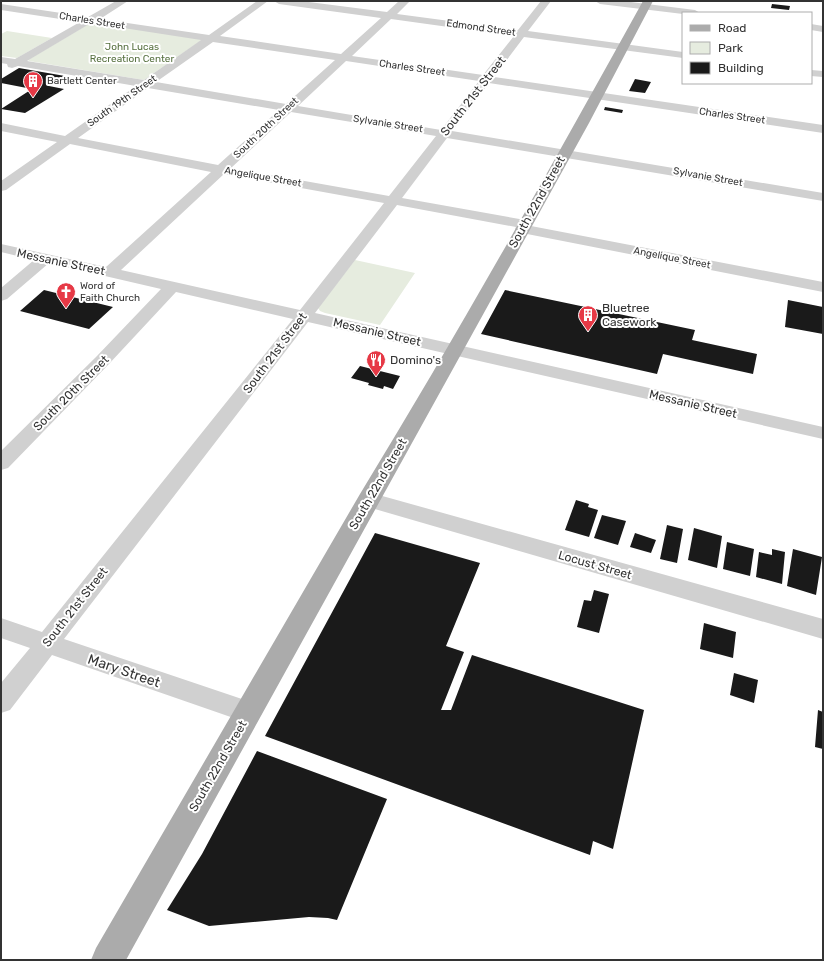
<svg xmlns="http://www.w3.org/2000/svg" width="824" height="961" font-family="Rubik,sans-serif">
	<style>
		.green { fill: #e6ecdf }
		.building { fill: #1a1a1a }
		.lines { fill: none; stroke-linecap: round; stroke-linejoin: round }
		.minor { fill: #d0d0d0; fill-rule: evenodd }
		.major { fill: #ababab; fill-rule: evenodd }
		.labels { text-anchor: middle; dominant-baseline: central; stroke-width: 4; stroke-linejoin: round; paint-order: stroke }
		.far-street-label { font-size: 10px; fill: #333; stroke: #fff }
		.far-park-label { font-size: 10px; fill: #56703f; stroke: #fff }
		.far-poi-label { font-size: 10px; fill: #333; stroke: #fff; text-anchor: start }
		.street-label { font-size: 12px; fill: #333; stroke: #fff }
		.poi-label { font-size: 12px; fill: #333; stroke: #fff; text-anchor: start }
		.near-street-label { font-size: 14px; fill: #333; stroke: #fff }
	</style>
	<rect width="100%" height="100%" fill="#fff"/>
	<path class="green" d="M92 22 203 39 144 80 29 61 28 60Z
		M7 31 52 38 17 58 1 56V34Z
		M355 260 415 273 380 325 325 313 320 311 318 308Z"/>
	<path class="building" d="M772 4 790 6 789 10 771 8Z
		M19 68 65 76 49 86 64 89 25 113 1 109 32 89 1 83V79Z
		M635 79 651 82 645 93 629 91Z
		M605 107 623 110 622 113 604 110Z
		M44 290 113 307 89 329 20 311Z
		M505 290 695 330 692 340 757 354 753 374 663 354 657 374 481 334Z
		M788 300 823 307V334L785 327Z
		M360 366 400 376 393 389 384 386 383 389 368 385 369 383 351 378Z
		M576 500 589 504 588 507 598 510 589 537 565 530Z
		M602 515 626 521 618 545 594 538Z
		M667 525 683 529 677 563 660 559Z
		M694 528 722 536 717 568 688 560Z
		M375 533 480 563 446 646 464 652 441 710H451L472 655 644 710 613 849 593 841 590 855 265 736Z
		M635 533 656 540 651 553 630 547Z
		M727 542 754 549 750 576 723 569Z
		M772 549 785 552 782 584 756 577 759 552 772 555Z
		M793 549 822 557 816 595 787 586Z
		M594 590 609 594 599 633 577 627 584 600 591 601Z
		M704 623 736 632 733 658 700 649Z
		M734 673 758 680 754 703 730 695Z
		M818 710 823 712V749L815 747Z
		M257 751 387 799 337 920 328 918 309 917 209 926 167 910 202 854Z"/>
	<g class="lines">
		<path class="minor" d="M116 1H128L100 19 209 35 257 1H268L220 36 341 54 381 18 279 4 274 1H301L387 12 399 1H410L397 14 518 30 541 1H551L528 31 683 52V58L524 37 494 77 823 125V133L489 83 452 131 823 193V201L447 138 402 198 525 220 530 221 532 224 531 226 823 282V292L522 233 517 232 515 229 516 227 397 205 315 313 823 427V439L308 322 64 639 257 704 261 712 257 720 248 723 52 655 10 710 1 713V683L30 648 1 638V618L42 632 293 319 176 292 108 365 8 468 1 470V451L96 357 161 289 49 263 7 299 1 301V288L34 260 1 252V244L106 267 211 172 70 144 6 190 1 191V181L57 142 1 131V123L65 136 136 86 18 66 12 68 8 67 7 64 1 63V57L15 59 80 22 1 10V4L88 17ZM391 19 514 36 483 75 352 56ZM91 23 201 40 144 80 27 61ZM213 42 335 60 286 104 156 82ZM346 61 479 81 441 130 298 106ZM148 88 279 110 218 165 78 138ZM291 112 436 136 389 196 231 168ZM224 174 384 203 300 310 121 270Z
			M595 1H623L695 10 700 13H683V14L600 4Z
			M811 24 823 26V32L811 30Z
			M811 70 823 71V77L811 76Z
			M368 492 823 619V639L361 505 358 500 361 495Z"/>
		<path class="major" d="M643 1H653L589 123 126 960H91L96 948 360 494C459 332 551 167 643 1Z"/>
	</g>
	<defs>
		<symbol id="building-pin" viewBox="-11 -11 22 30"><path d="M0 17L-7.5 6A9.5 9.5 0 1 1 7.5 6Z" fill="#e63946" stroke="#fff"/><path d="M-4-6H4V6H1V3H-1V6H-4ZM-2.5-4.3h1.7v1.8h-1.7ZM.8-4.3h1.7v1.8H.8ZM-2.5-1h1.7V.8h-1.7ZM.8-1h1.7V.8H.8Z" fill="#fff"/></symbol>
		<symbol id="church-pin" viewBox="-11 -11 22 30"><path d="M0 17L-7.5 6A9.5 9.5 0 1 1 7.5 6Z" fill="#e63946" stroke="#fff"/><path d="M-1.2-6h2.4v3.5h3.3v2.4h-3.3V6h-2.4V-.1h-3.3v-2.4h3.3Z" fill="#fff"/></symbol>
		<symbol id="restaurant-pin" viewBox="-11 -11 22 30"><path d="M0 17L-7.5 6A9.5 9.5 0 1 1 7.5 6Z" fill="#e63946" stroke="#fff"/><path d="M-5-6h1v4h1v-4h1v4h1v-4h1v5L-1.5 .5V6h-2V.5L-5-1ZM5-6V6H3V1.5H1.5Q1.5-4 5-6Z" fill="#fff"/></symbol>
	</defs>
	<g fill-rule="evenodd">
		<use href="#building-pin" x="22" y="70" width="22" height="30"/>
		<use href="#church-pin" x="55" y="281" width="22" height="30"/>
		<use href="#building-pin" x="577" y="304" width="22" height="30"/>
		<use href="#restaurant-pin" x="365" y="349" width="22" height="30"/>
	</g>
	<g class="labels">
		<g class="far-street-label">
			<text transform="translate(92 21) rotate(9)">Charles Street</text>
			<text transform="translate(481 28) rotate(8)">Edmond Street</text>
			<text transform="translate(412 68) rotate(8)">Charles Street</text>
			<text transform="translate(122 101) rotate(-35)">South 19th Street</text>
			<text transform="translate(732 116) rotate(8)">Charles Street</text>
			<text transform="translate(388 124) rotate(9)">Sylvanie Street</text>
			<text transform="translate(266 128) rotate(-43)">South 20th Street</text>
			<text transform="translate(263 177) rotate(10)">Angelique Street</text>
			<text transform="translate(708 177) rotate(10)">Sylvanie Street</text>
			<text transform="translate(672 258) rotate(11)">Angelique Street</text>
		</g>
		<g class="far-park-label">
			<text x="132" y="47">John Lucas<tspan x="132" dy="12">Recreation Center</tspan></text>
		</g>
		<g class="far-poi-label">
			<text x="47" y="81">Bartlett Center</text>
			<text x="80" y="286">Word of<tspan x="80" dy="12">Faith Church</tspan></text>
		</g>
		<g class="street-label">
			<text transform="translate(473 96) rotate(-52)">South 21st Street</text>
			<text transform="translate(537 202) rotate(-61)">South 22nd Street</text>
			<text transform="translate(61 262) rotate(12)">Messanie Street</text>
			<text transform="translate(377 332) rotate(13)">Messanie Street</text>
			<text transform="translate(275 353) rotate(-53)">South 21st Street</text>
			<text transform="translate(71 393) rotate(-45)">South 20th Street</text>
			<text transform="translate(693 404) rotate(13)">Messanie Street</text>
			<text transform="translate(378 484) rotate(-60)">South 22nd Street</text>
			<text transform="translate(595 565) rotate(16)">Locust Street</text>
			<text transform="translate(75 607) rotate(-52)">South 21st Street</text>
			<text transform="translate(218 766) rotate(-60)">South 22nd Street</text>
		</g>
		<g class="poi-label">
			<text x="602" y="308">Bluetree<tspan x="602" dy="14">Casework</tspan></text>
			<text x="390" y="360">Domino's</text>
		</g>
		<g class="near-street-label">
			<text transform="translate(124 671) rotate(19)">Mary Street</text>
		</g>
	</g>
	<rect width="824" height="961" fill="none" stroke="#333333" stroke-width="4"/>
	<rect x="682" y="12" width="130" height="72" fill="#ffffff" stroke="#adadad"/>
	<rect x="690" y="25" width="20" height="6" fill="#ababab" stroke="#adadad"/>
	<text x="718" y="32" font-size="12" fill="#333333">Road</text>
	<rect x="690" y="42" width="20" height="12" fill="#e6ecdf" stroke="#adadad"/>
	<text x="718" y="52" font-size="12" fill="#333333">Park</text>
	<rect x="690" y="62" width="20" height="12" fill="#1a1a1a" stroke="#adadad"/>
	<text x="718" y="72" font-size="12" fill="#333333">Building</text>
</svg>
